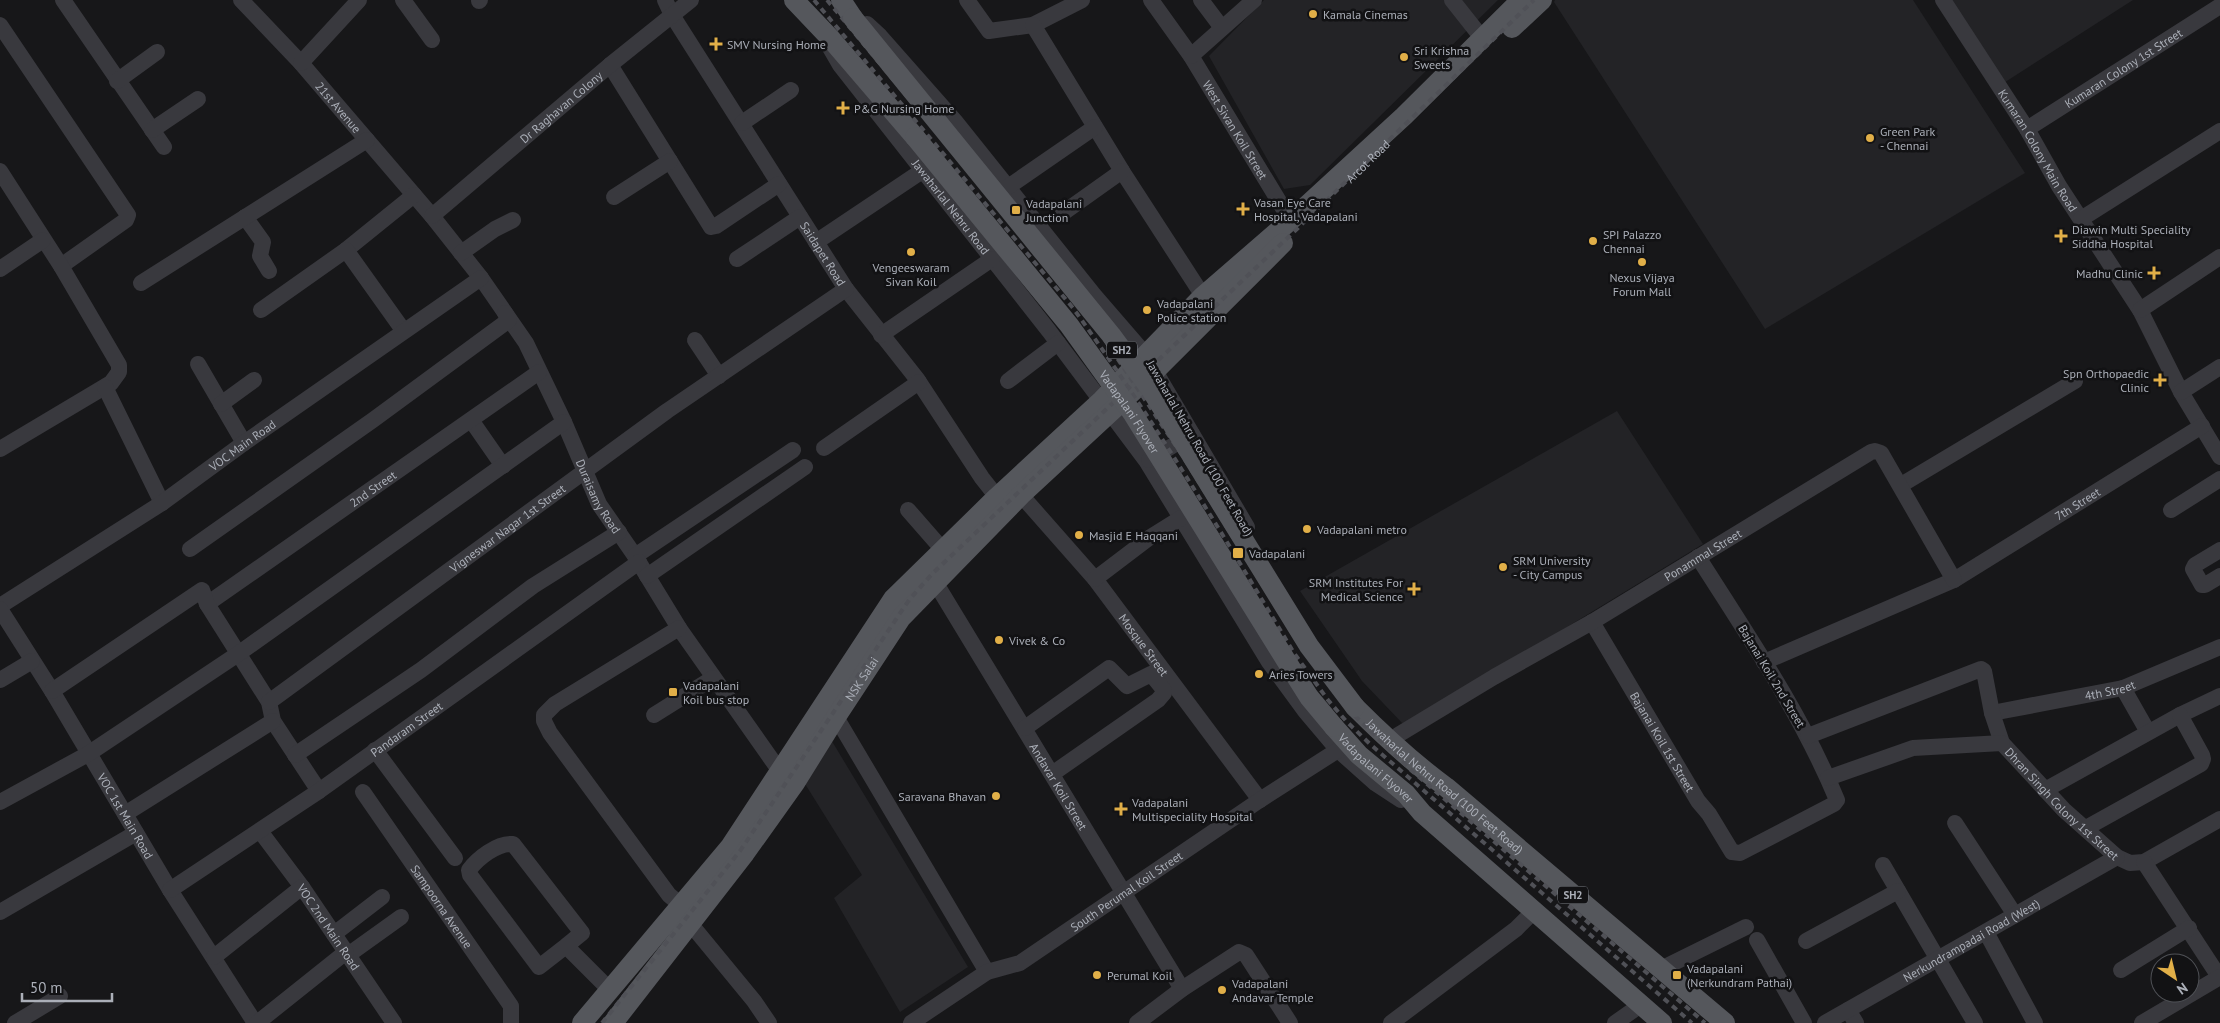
<svg xmlns="http://www.w3.org/2000/svg" width="2220" height="1023" font-family="'PT Sans',sans-serif">
	<style>
		.built { fill: #232326 }
		.lines { fill: none; stroke-linecap: round; stroke-linejoin: round }
		.minor { stroke: #39393e; stroke-width: 16 }
		.major { stroke: #55575c; stroke-width: 20 }
		.rail { stroke: #505157; stroke-width: 4; stroke-dasharray: 6 5; stroke-linecap: butt }
		.major-bridge { stroke: #55575c; stroke-width: 20 }
		.poi-dot { fill: #e1af48; stroke: #121214; stroke-width: 2 }
		.labels { text-anchor: middle; dominant-baseline: central; stroke-width: 5; stroke-linejoin: round; paint-order: stroke }
		.shield { fill: #121214; stroke: #7d8087; stroke-width: 1 }
		.shield-label { font-size: 11px; font-weight: bold; fill: #abafb8 }
		.poi-label { font-size: 12px; fill: #abafb8; stroke: #121214; text-anchor: start }
		.street-label { font-size: 12px; fill: #abafb8; stroke: #121214 }
	</style>
	<rect width="100%" height="100%" fill="#171719"/>
	<path class="built" d="M1264 0H1498L1310 185 1284 189 1209 56Z
		M1555 0H1913L2025 173 1765 329 1554 2Z
		M1944 0H2133L1999 86Z
		M1617 411 1703 544 1405 726 1362 681 1300 591Z
		M824 728 968 967 900 1012 834 898 862 875 797 771Z"/>
	<g class="lines">
		<g class="minor">
			<path d="M63 0 164 147"/>
			<path id="s1" d="M241 0 301 63 432 216 481 278 526 343 564 422 599 504 635 556 679 628 779 770 789 778"/>
			<path d="M403 0 432 40"/>
			<path id="s2" d="M665 0 672 15 846 289 917 379 982 478 997 497"/>
			<path d="M967 0 989 31 1033 25 1082 0"/>
			<path id="s3" d="M1151 0 1191 56 1286 213 1292 219"/>
			<path d="M1201 0 1222 28"/>
			<path d="M1452 0 1482 38"/>
			<path id="s4" d="M1943 0 2027 129 2059 186 2140 310 2181 392 2220 457"/>
			<path d="M479 1 480 0"/>
			<path d="M867 24 880 36 955 121 1094 295 1145 354 1247 527"/>
			<path d="M0 25 128 215 126 220 61 266"/>
			<path d="M1033 25 1122 171 1203 296"/>
			<path id="s5" d="M829 46 840 65 1049 331 1147 462 1269 662 1305 711 1338 750 1375 783 1401 800"/>
			<path d="M1191 56 1254 0"/>
			<path d="M301 63 359 0"/>
			<path d="M610 65 711 227 716 226 779 184"/>
			<path d="M117 81 157 52"/>
			<path d="M742 123 791 90"/>
			<path id="s6" d="M2027 129 2220 6"/>
			<path d="M152 130 198 99"/>
			<path d="M0 171 61 266 119 365V372L111 383 0 449"/>
			<path d="M1008 187 1095 127"/>
			<path d="M614 197 670 161"/>
			<path d="M1063 213 1122 171"/>
			<path id="s7" d="M432 216 610 65 691 0"/>
			<path d="M245 217 263 242 260 256 269 271"/>
			<path d="M2081 219 2220 131"/>
			<path d="M816 242 922 171"/>
			<path d="M346 250 414 195"/>
			<path d="M461 253 495 229 513 220"/>
			<path d="M737 259 800 217"/>
			<path d="M0 269 43 240"/>
			<path d="M141 283 367 140"/>
			<path d="M261 310 346 250 403 330"/>
			<path d="M2140 310 2220 257"/>
			<path d="M881 335 992 259"/>
			<path d="M695 340 719 376"/>
			<path d="M198 364 244 443"/>
			<path d="M1008 381 1058 343"/>
			<path d="M105 387 162 503"/>
			<path d="M2181 392 2220 367"/>
			<path d="M221 404 254 380"/>
			<path d="M471 420 503 466"/>
			<path d="M824 448 919 382"/>
			<path d="M1149 460 1192 434"/>
			<path d="M1901 485 2075 381"/>
			<path id="s8" d="M1021 495 1095 579 1260 800"/>
			<path d="M908 510 943 550"/>
			<path d="M2171 510 2220 479"/>
			<path d="M190 549 373 420 509 320 505 313"/>
			<path d="M2220 550 2195 565 2193 569 2202 585H2205L2220 576"/>
			<path d="M635 556 793 450"/>
			<path d="M647 576 805 467"/>
			<path d="M1095 579 1149 538 1181 518"/>
			<path id="s9" d="M935 582 1182 989"/>
			<path id="s10" d="M207 604 539 372"/>
			<path id="s11" d="M0 606 162 503 244 443 481 278"/>
			<path id="s12" d="M0 609 52 691 170 890 255 1023"/>
			<path id="s13" d="M1592 622 1698 801 1709 814 1732 852 1740 853 1834 804 1837 800C1801 713 1748 636 1698 557"/>
			<path d="M679 628 555 704 544 715V721L550 733 669 895 681 905"/>
			<path id="s14" d="M1764 662 1954 580 2202 426"/>
			<path d="M0 680 32 661"/>
			<path d="M2123 688 2148 732"/>
			<path d="M52 691 202 590 207 604 269 702 273 721 319 791"/>
			<path id="s15" d="M269 702 667 411 846 289"/>
			<path id="s16" d="M1992 713 2123 688 2220 647"/>
			<path d="M654 715 713 678"/>
			<path d="M836 717 987 972"/>
			<path d="M1025 728 1109 668 1127 686 1151 674 1164 690V693L1158 700 1052 774"/>
			<path id="s17" d="M1398 735 1494 677 1592 622 1871 452 1875 451 1881 453 1954 580"/>
			<path id="s18" d="M1808 736 1981 669 1984 671 1992 713 2002 743 2064 810 2117 857 2130 863 2144 862 2220 819"/>
			<path d="M375 750 455 858"/>
			<path d="M295 755 421 670 533 586 619 532"/>
			<path d="M1828 778 1913 748 2002 743"/>
			<path d="M2045 790 2180 715 2220 696"/>
			<path id="s19" d="M363 792 511 1006V1023"/>
			<path d="M0 802 88 754 238 654 564 422"/>
			<path d="M125 814 273 721"/>
			<path d="M1955 823 2015 915"/>
			<path d="M2086 828 2201 764 2203 759 2202 755 2180 715"/>
			<path id="s20" d="M260 831 302 887 394 1023"/>
			<path d="M2144 862 2220 978"/>
			<path d="M1883 865 1975 1023"/>
			<path id="s21" d="M170 890 319 791 639 562"/>
			<path d="M0 912 136 833"/>
			<path d="M689 922 754 1001 769 1023"/>
			<path d="M1986 932 2035 1023"/>
			<path d="M334 934 382 897"/>
			<path d="M1757 940 1804 1023"/>
			<path d="M1806 941 1898 891"/>
			<path d="M566 946 539 967 470 875 469 870C478 858 497 843 513 844L582 933 566 946 609 989"/>
			<path d="M348 955 401 917"/>
			<path d="M214 957 302 887"/>
			<path d="M1661 969 1746 927"/>
			<path d="M2121 970 2189 928"/>
			<path d="M1848 1010 1856 1023"/>
			<path d="M15 1023 60 996"/>
			<path d="M257 1023 346 952"/>
			<path id="s22" d="M911 1023 987 972 1020 963 1260 800 1338 750"/>
			<path d="M1137 1023 1182 989 1239 952 1246 955 1290 1023"/>
			<path d="M1391 1023 1516 929 1534 911"/>
			<path d="M1615 1023 1642 1004"/>
			<path id="s23" d="M1825 1023 2117 857"/>
			<path d="M2142 1023 2220 977"/>
		</g>
		<g class="major">
			<path d="M794 0 831 39 915 137"/>
			<path d="M841 0 853 18"/>
			<path d="M1512 28 1542 0"/>
			<path id="s24" d="M1355 707C1384 736 1413 763 1446 787L1725 1023"/>
			<path id="s25" d="M1334 727 1359 755 1406 794 1422 813 1662 1023"/>
			<path d="M582 1023 730 847 893 599 997 497 1102 400 1203 296 1292 219 1404 116 1521 0"/>
			<path id="s26" d="M613 1023 745 853 795 783 836 717 901 618 1021 495 1155 371 1283 243"/>
		</g>
		<g class="rail">
			<path d="M814 0 1073 308C1153 419 1224 536 1294 653L1328 700 1346 721 1370 744 1692 1023"/>
			<path d="M827 0 1085 310 1184 458 1303 650 1352 713 1412 771 1705 1023"/>
			<path id="s27" d="M602 1023 740 851 909 600 932 574 1298 228 1534 0"/>
		</g>
		<g class="major-bridge">
			<path d="M853 18 1111 335 1150 388 1309 646 1355 707"/>
			<path id="s28" d="M915 137 1069 325 1133 414 1292 670 1309 697 1334 727"/>
		</g>
	</g>
	<g class="poi-dot">
		<circle cx="1313" cy="14" r="5"/>
		<path d="M713.5 36.5h5v5h5v5h-5v5h-5v-5h-5v-5h5z"/>
		<circle cx="1404" cy="57" r="5"/>
		<path d="M840.5 100.5h5v5h5v5h-5v5h-5v-5h-5v-5h5z"/>
		<circle cx="1870" cy="138" r="5"/>
		<path d="M1240.5 201.5h5v5h5v5h-5v5h-5v-5h-5v-5h5z"/>
		<rect x="1011" y="205" width="10" height="10" rx="2.5"/>
		<path d="M2058.5 228.5h5v5h5v5h-5v5h-5v-5h-5v-5h5z"/>
		<circle cx="1593" cy="241" r="5"/>
		<circle cx="911" cy="252" r="5"/>
		<circle cx="1642" cy="262" r="5"/>
		<path d="M2151.5 265.5h5v5h5v5h-5v5h-5v-5h-5v-5h5z"/>
		<circle cx="1147" cy="310" r="5"/>
		<path d="M2157.5 372.5h5v5h5v5h-5v5h-5v-5h-5v-5h5z"/>
		<circle cx="1307" cy="529" r="5"/>
		<circle cx="1079" cy="535" r="5"/>
		<rect x="1232" y="547" width="12" height="12" rx="2.5"/>
		<circle cx="1503" cy="567" r="5"/>
		<path d="M1411.5 581.5h5v5h5v5h-5v5h-5v-5h-5v-5h5z"/>
		<circle cx="999" cy="640" r="5"/>
		<circle cx="1259" cy="674" r="5"/>
		<rect x="668" y="687" width="10" height="10" rx="2.5"/>
		<circle cx="996" cy="796" r="5"/>
		<path d="M1118.5 801.5h5v5h5v5h-5v5h-5v-5h-5v-5h5z"/>
		<circle cx="1097" cy="975" r="5"/>
		<rect x="1672" y="970" width="10" height="10" rx="2.5"/>
		<circle cx="1222" cy="990" r="5"/>
	</g>
	<g class="labels">
		<g class="shield">
			<rect x="1107" y="341.5" width="30" height="17" rx="4"/>
			<rect x="1558" y="886.5" width="30" height="17" rx="4"/>
		</g>
		<g class="shield-label">
			<text x="1122" y="350">SH2</text>
			<text x="1573" y="895">SH2</text>
		</g>
		<g class="poi-label">
			<text x="1323" y="14">Kamala Cinemas</text>
			<text x="727" y="44">SMV Nursing Home</text>
			<text x="1414" y="50">Sri Krishna<tspan x="1414" dy="14">Sweets</tspan></text>
			<text x="854" y="108">P&amp;G Nursing Home</text>
			<text x="1880" y="131">Green Park<tspan x="1880" dy="14">- Chennai</tspan></text>
			<text x="1254" y="202">Vasan Eye Care<tspan x="1254" dy="14">Hospital, Vadapalani</tspan></text>
			<text x="1026" y="203">Vadapalani<tspan x="1026" dy="14">Junction</tspan></text>
			<text x="2072" y="229">Diawin Multi Speciality<tspan x="2072" dy="14">Siddha Hospital</tspan></text>
			<text x="1603" y="234">SPI Palazzo<tspan x="1603" dy="14">Chennai</tspan></text>
			<text x="911" y="267" text-anchor="middle">Vengeeswaram<tspan x="911" dy="14">Sivan Koil</tspan></text>
			<text x="2143" y="273" text-anchor="end">Madhu Clinic</text>
			<text x="1642" y="277" text-anchor="middle">Nexus Vijaya<tspan x="1642" dy="14">Forum Mall</tspan></text>
			<text x="1157" y="303">Vadapalani<tspan x="1157" dy="14">Police station</tspan></text>
			<text x="2149" y="373" text-anchor="end">Spn Orthopaedic<tspan x="2149" dy="14">Clinic</tspan></text>
			<text x="1317" y="529">Vadapalani metro</text>
			<text x="1089" y="535">Masjid E Haqqani</text>
			<text x="1249" y="553">Vadapalani</text>
			<text x="1513" y="560">SRM University<tspan x="1513" dy="14">- City Campus</tspan></text>
			<text x="1403" y="582" text-anchor="end">SRM Institutes For<tspan x="1403" dy="14">Medical Science</tspan></text>
			<text x="1009" y="640">Vivek &amp; Co</text>
			<text x="1269" y="674">Aries Towers</text>
			<text x="683" y="685">Vadapalani<tspan x="683" dy="14">Koil bus stop</tspan></text>
			<text x="986" y="796" text-anchor="end">Saravana Bhavan</text>
			<text x="1132" y="802">Vadapalani<tspan x="1132" dy="14">Multispeciality Hospital</tspan></text>
			<text x="1687" y="968">Vadapalani<tspan x="1687" dy="14">(Nerkundram Pathai)</tspan></text>
			<text x="1107" y="975">Perumal Koil</text>
			<text x="1232" y="983">Vadapalani<tspan x="1232" dy="14">Andavar Temple</tspan></text>
		</g>
		<g class="street-label">
			<text stroke="none"><textPath href="#s6" startOffset="114">Kumaran Colony 1st Street</textPath></text>
			<text stroke="none"><textPath href="#s1" startOffset="145">21st Avenue</textPath></text>
			<text stroke="none"><textPath href="#s7" startOffset="169">Dr Raghavan Colony</textPath></text>
			<text stroke="none"><textPath href="#s3" startOffset="155">West Sivan Koil Street</textPath></text>
			<text stroke="none"><textPath href="#s4" startOffset="178">Kumaran Colony Main Road</textPath></text>
			<text stroke="none"><textPath href="#s27" startOffset="1158">Arcot Road</textPath></text>
			<text stroke="none"><textPath href="#s5" startOffset="202">Jawaharlal Nehru Road</textPath></text>
			<text stroke="none"><textPath href="#s2" startOffset="299">Saidapet Road</textPath></text>
			<text stroke="none"><textPath href="#s28" startOffset="349">Vadapalani Flyover</textPath></text>
			<text stroke="none"><textPath href="#s11" startOffset="291">VOC Main Road</textPath></text>
			<text transform="translate(1200 448) rotate(60)">Jawaharlal Nehru Road (100 Feet Road)</text>
			<text stroke="none"><textPath href="#s10" startOffset="202">2nd Street</textPath></text>
			<text stroke="none"><textPath href="#s1" startOffset="616">Duraisamy Road</textPath></text>
			<text stroke="none"><textPath href="#s14" startOffset="352">7th Street</textPath></text>
			<text stroke="none"><textPath href="#s15" startOffset="295">Vigneswar Nagar 1st Street</textPath></text>
			<text stroke="none"><textPath href="#s17" startOffset="354">Ponammal Street</textPath></text>
			<text stroke="none"><textPath href="#s8" startOffset="194">Mosque Street</textPath></text>
			<text transform="translate(1772 676) rotate(59)">Bajanai Koil 2nd Street</text>
			<text stroke="none"><textPath href="#s26" startOffset="425">NSK Salai</textPath></text>
			<text stroke="none"><textPath href="#s16" startOffset="120">4th Street</textPath></text>
			<text stroke="none"><textPath href="#s21" startOffset="286">Pandaram Street</textPath></text>
			<text stroke="none"><textPath href="#s13" startOffset="139">Bajanai Koil 1st Street</textPath></text>
			<text stroke="none"><textPath href="#s25" startOffset="59">Vadapalani Flyover</textPath></text>
			<text stroke="none"><textPath href="#s24" startOffset="120">Jawaharlal Nehru Road (100 Feet Road)</textPath></text>
			<text stroke="none"><textPath href="#s9" startOffset="239">Andavar Koil Street</textPath></text>
			<text stroke="none"><textPath href="#s18" startOffset="349">Dhran Singh Colony 1st Street</textPath></text>
			<text stroke="none"><textPath href="#s12" startOffset="242">VOC 1st Main Road</textPath></text>
			<text stroke="none"><textPath href="#s22" startOffset="254">South Perumal Koil Street</textPath></text>
			<text stroke="none"><textPath href="#s19" startOffset="139">Sampoorna Avenue</textPath></text>
			<text stroke="none"><textPath href="#s20" startOffset="118">VOC 2nd Main Road</textPath></text>
			<text stroke="none"><textPath href="#s23" startOffset="168">Nerkundrampadai Road (West)</textPath></text>
		</g>
	</g>
	<g transform="translate(2175 978) rotate(145)"><circle r="24" fill="#121214" stroke="#4f5156"/>
	<path d="M0-4L9 19L0 12L-9 19Z" fill="#e1af48"/>
	<text y="-8" font-size="14" font-weight="bold" text-anchor="middle" fill="#abafb8">N</text>
	</g>
	<path d="M22 993v8h90v-8" fill="none" stroke="#abafb8" stroke-width="2.5"/>
	<text x="30" y="993" font-size="15" fill="#abafb8" stroke="#121214" stroke-width="4" paint-order="stroke">50 m</text>
</svg>
